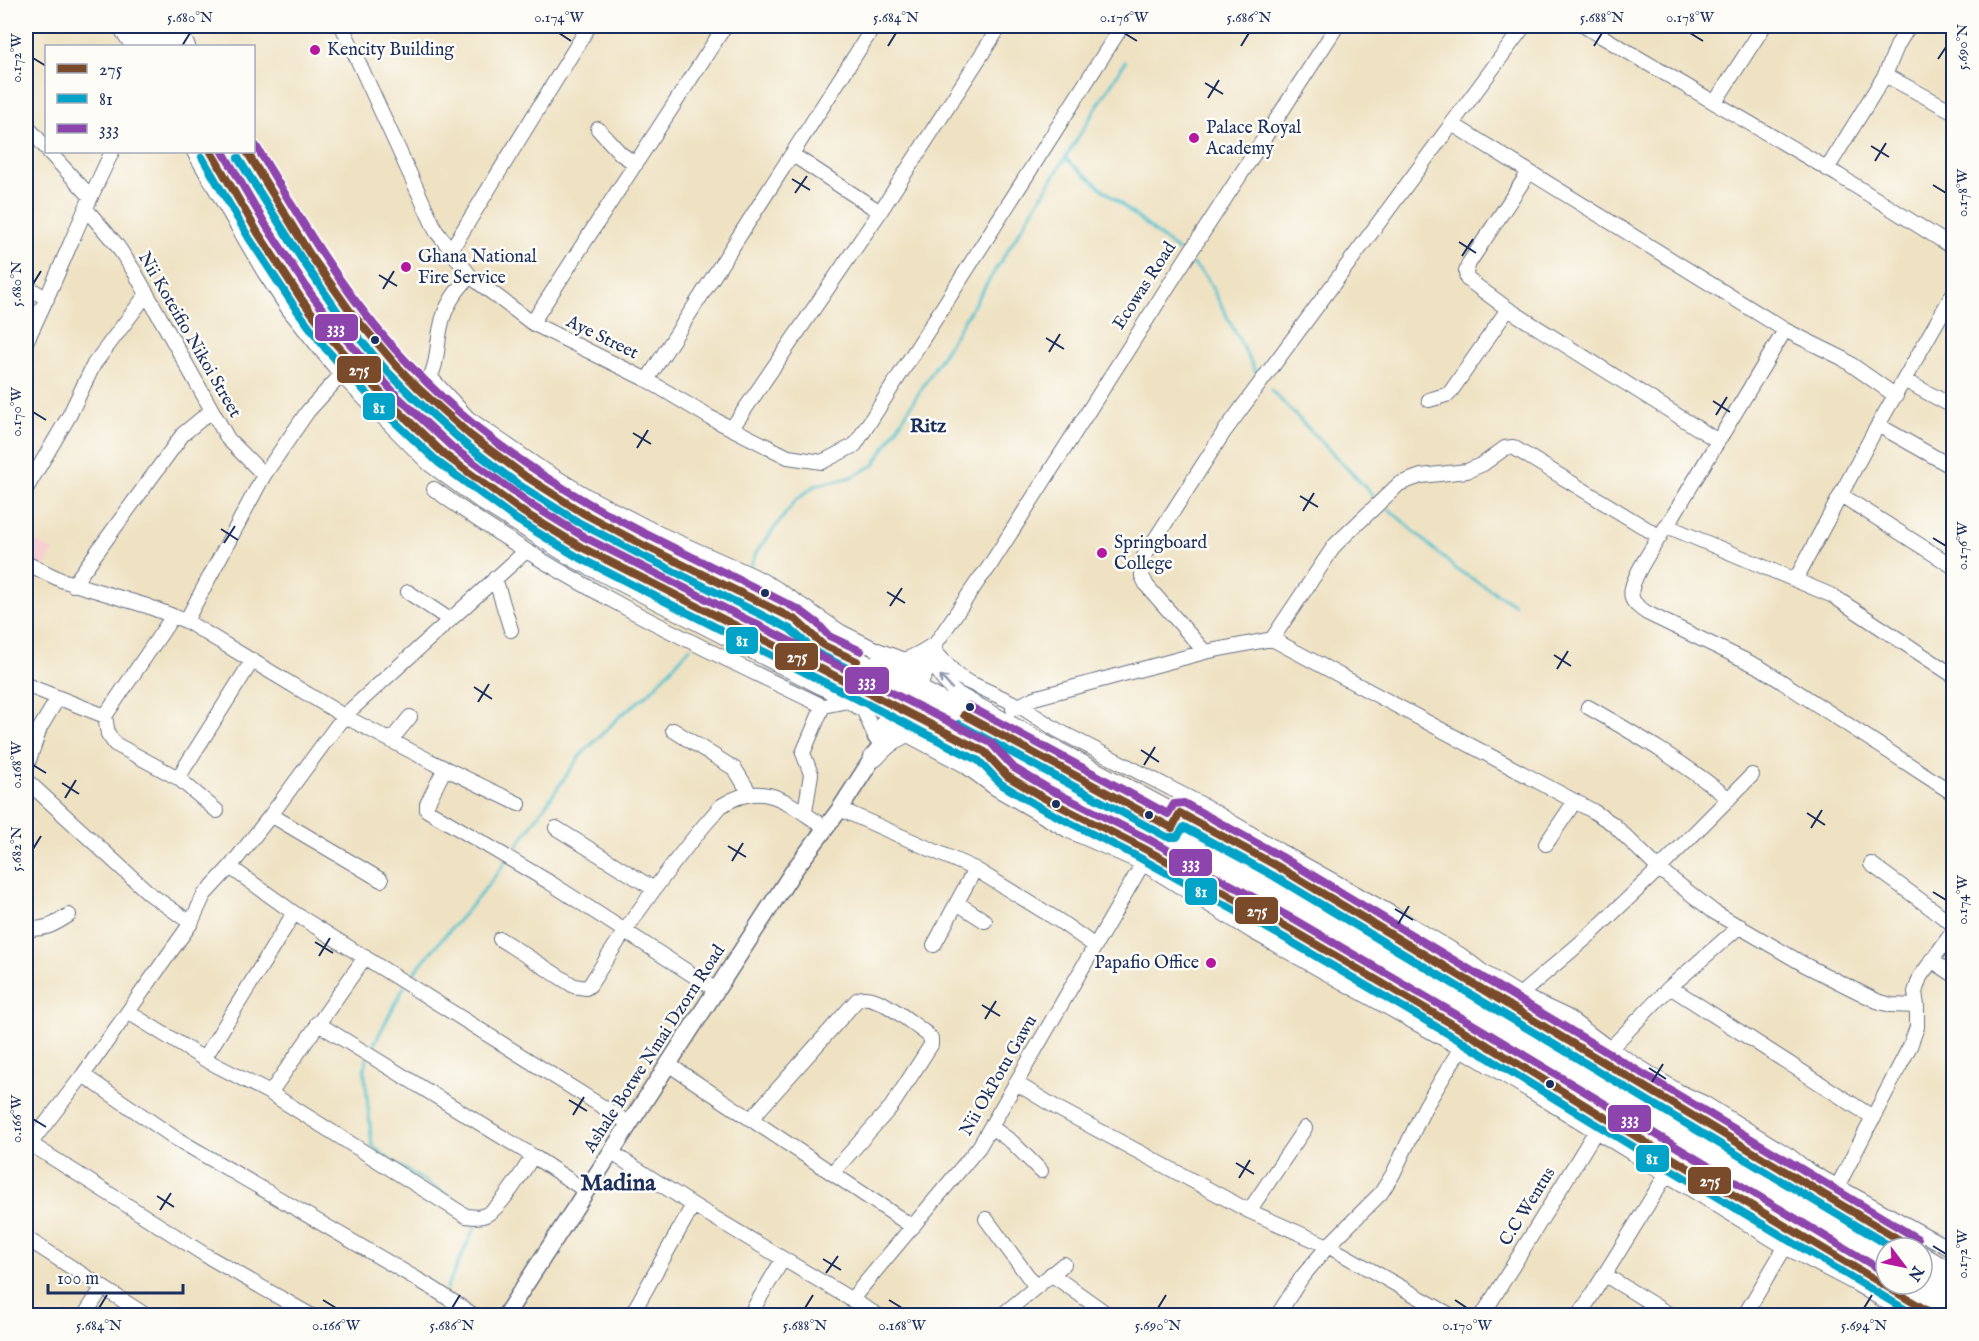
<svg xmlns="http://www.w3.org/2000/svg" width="1979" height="1341" font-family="'IM FELL English',serif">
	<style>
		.built { fill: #f7cfd0 }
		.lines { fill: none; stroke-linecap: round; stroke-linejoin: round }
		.stream { stroke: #55c1ce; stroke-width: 3 }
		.minor-casing { stroke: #656e81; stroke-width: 16 }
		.major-casing { stroke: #656e81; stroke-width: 19 }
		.highway-casing { stroke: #656e81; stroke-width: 22 }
		.minor { stroke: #fff; stroke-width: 14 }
		.major { stroke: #fff; stroke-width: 16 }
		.highway { stroke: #fff; stroke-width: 20 }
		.bus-1-casing { stroke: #fdfcf7; stroke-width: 12 }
		.bus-2-casing { stroke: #fdfcf7; stroke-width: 12 }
		.bus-3-casing { stroke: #fdfcf7; stroke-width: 12 }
		.bus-1 { stroke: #7a4b2a; stroke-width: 8 }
		.bus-2 { stroke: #01a3c8; stroke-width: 8 }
		.bus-3 { stroke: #8e44ad; stroke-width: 8 }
		.oneway { stroke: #8d97ae }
		.ticks { fill: none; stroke: #1b2f5e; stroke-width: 2 }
		.poi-dot { fill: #b5179e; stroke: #fdfcf7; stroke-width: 2 }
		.bus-dot { fill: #1b2f5e; stroke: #fdfcf7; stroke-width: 2 }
		.labels { text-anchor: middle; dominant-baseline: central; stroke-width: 5; stroke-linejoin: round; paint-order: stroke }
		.poi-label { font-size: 18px; fill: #1b2f5e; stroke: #fdfcf7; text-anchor: start }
		.street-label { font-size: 18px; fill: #1b2f5e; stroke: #fdfcf7 }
		.neighbourhood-label { font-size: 20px; font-weight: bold; fill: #1b2f5e; stroke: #fdfcf7 }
		.district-label { font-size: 24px; font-weight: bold; fill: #1b2f5e; stroke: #fdfcf7 }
		.line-badge { stroke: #fdfcf7; stroke-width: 2 }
		.badge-label { font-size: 16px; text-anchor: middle; font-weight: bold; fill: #fff }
		.neatline { fill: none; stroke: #1b2f5e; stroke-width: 2 }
		.ticks-label { font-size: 15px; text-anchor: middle; fill: #1b2f5e }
	</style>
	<rect width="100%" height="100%" fill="#fdfcf7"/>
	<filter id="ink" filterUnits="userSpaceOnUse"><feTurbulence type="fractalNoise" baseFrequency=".0167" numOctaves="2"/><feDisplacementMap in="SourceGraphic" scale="12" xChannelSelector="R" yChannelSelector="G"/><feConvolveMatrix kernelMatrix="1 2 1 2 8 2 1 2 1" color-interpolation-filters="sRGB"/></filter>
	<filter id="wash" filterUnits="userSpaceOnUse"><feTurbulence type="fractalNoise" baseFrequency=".008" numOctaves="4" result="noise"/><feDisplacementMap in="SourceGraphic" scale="24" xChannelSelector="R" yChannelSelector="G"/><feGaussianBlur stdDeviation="1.35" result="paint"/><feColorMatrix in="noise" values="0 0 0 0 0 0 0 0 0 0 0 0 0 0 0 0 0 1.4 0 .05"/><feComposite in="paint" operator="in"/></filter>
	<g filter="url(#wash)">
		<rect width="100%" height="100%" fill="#efe2c3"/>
		<path class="built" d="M26 536 54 551 35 582 26 578Z"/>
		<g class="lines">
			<path class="stream" d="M1065 158 1178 251
				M1193 264 1207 278 1258 376
				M1271 390 1374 496
				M1389 509 1456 569 1514 604
				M750 568 756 553 795 501 816 485 852 477 874 465 1125 62
				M510 856 580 756 621 715 648 694 690 648
				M408 981C438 939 477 904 506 861
				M371 1050 404 987
				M367 1059 364 1067 372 1145 388 1159 465 1206 467 1210
				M446 1289 475 1227 473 1222"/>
		</g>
	</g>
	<g filter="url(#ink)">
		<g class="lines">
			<defs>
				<path id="minor" d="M119 26 132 46
					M177 26 188 46
					M342 26 436 231 451 250
					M589 26 451 250 470 276 532 323 647 380 874 26
					M1584 26 1838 175 1954 248
					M1885 75 1954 112
					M1715 102 1764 26
					M1452 124 1785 330 1842 358 1896 396
					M26 125 46 148
					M598 129 621 154 636 164
					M49 152 90 196
					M194 152 264 272 289 310 341 375 429 464 484 504 574 560 848 701 864 711 873 732 878 735
					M247 152C280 206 312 262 350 312 419 400 506 470 604 523 639 543 676 561 713 579 745 594 792 610 815 636
					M793 155 880 212
					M1827 169 1885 75 1898 44 1909 26
					M1529 172 1469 263 1466 272 1467 279 1508 309 1718 441
					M86 209 116 244 134 271 228 439 264 475
					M26 286 47 299
					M532 323 725 26
					M1785 330C1747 392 1710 454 1673 516 1662 534 1636 569 1632 588 1629 601 1637 606 1647 613L1761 668 1954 794
					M26 342C57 280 81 214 112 152
					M431 378 468 418 536 465 587 496 660 534 752 575 776 588 841 632 875 649 907 661
					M647 380 709 417 788 457 822 462 855 445 1122 26
					M1904 380 1954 407
					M425 385C439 367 436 347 441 326 445 305 456 291 470 276
					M1429 400 1449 394 1508 309
					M1878 425 1954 468
					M732 428 880 212 1000 26
					M26 489 69 416 94 364 146 295
					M434 489C554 577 689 642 823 706L848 701
					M1841 495 1954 567
					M1667 526 1833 596 1954 676
					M26 563 61 580 147 606 186 621 344 716 430 761 519 804
					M495 578 511 630
					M1796 579 1873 434 1954 292
					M73 585 183 434 211 411
					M408 592 450 620
					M173 616 105 716 108 734 115 744 178 778 217 811
					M186 621 264 475 308 411 341 375
					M1272 639 1335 545 1399 484 1421 476 1467 471 1483 464 1505 448 1513 447 1660 537
					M1205 652 1147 586 1142 576 1143 558 1224 432 1524 26
					M937 654 958 676 966 681 1018 705 1057 730 1205 806 1280 851 1391 913 1461 955 1483 972 1521 995 1566 1016 1609 1048 1678 1091 1704 1103 1790 1156 1808 1170 1954 1251
					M932 661 944 681 955 692 1041 740 1277 866 1913 1248
					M905 683 932 649 980 578 987 570 1176 274 1337 26
					M26 685 105 716
					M917 689 936 656
					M1588 707C1637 735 1685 763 1729 799
					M1013 709 1034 698 1205 652 1272 639 1593 811 1613 824 1659 869 1714 912 1805 965 1877 1001 1891 1005 1917 1006
					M673 730 735 769 749 792
					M904 733 964 765 995 788 1069 831 1142 863 1253 932 1460 1048 1785 1247 1856 1284 1910 1316
					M391 740 410 717
					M989 757 1007 776 1044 798 1143 848 1288 928 1469 1034 1655 1148 1937 1316
					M445 768 427 804V810L549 882 716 990
					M26 769 40 728 58 698
					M178 778 252 661
					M26 780 150 894 191 923
					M840 809 975 869 1058 920 1095 946
					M805 812 811 774 803 753 823 706
					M271 815 381 880
					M556 828 654 889
					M1546 844 1575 801
					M1871 864 1954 925
					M230 867 294 913 630 1124
					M957 903 985 921
					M26 928C43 931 54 925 69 915
					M500 939 574 986 586 988 590 985C629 922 672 861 721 806 765 777 790 805 826 828
					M934 945 975 869
					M1931 960 1954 975
					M1670 987 1874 1118
					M1515 999 1592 933 1659 869 1752 775
					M128 1012 204 1059 270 1093 466 1216C474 1217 482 1218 489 1213 503 1205 523 1171 533 1156
					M317 1023 533 1156 586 1191
					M1604 1055 1670 987 1740 926
					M204 1059 294 913
					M668 1064 913 1227
					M83 1075 175 1138 434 1289 475 1316
					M1016 1083 1057 1108 1249 1211 1328 1246 1452 1316
					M270 1093 365 957
					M751 1119 857 1000C874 989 912 1024 927 1034L931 1039V1045L891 1107 833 1172
					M991 1127 1012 1142 1041 1171
					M26 1141 207 1256 312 1316
					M30 1144 83 1075 191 923 204 895 230 867 271 815 344 716 526 551
					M612 1153 693 1205 879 1316
					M1833 1195 1910 1046 1917 1027V1006L1915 992 1920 977 1954 930
					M1249 1211 1305 1128
					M986 1219 1036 1287
					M26 1238 147 1316
					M1922 1253 1954 1272
					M1051 1274 1110 1316
					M1605 1275 1672 1316
					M851 1300 979 1147 1147 856
					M84 1316 102 1288
					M631 1316 693 1205
					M749 1316 783 1259
					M1001 1316 1064 1264
					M1277 1316 1302 1277 1328 1246 1381 1193 1393 1174 1425 1107 1465 1041
					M1482 1316 1600 1124
					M1579 1316 1671 1167
					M1744 1316 1790 1239"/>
				<path id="major" d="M876 737 905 683
					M505 1316 794 870 840 809 917 689"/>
				<path id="highway" d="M137 26 150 46
					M157 26 170 46
					M211 152 258 233 302 300 334 342 391 404 445 455 523 512 581 547 1157 838 1296 915 1383 965 1886 1266
					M232 152 314 289 345 332 416 409 455 444 531 500 589 535 917 689 1268 880 1498 1014 1886 1250
					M873 666C896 668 912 662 932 649
					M874 757C891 738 909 726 936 729
					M1922 1271 1954 1290
					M1916 1284 1954 1307"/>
			</defs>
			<use href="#minor" class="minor-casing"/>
			<use href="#major" class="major-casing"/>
			<use href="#highway" class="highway-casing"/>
			<use href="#minor" class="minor"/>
			<use href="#major" class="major"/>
			<use href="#highway" class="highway"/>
			<defs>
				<path id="bus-1" d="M211 152 258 233 302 300 334 342 391 404 445 455 523 512 581 547 985 752 1007 776 1044 798 1143 848 1288 928 1469 1034 1655 1148 1936 1316
					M247 152 309 253 350 311 395 364 419 389 470 435 525 476 583 513 643 545 796 620 823 645 857 661
					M964 715 1172 828 1180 813 1277 866 1913 1248"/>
				<path id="bus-2" d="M202 157 249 238 294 306 326 349 383 411 439 463 517 520 576 556 979 761 1001 784 1039 807 1138 857 1283 937 1464 1043 1650 1157 1916 1316
					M238 158 301 258 342 318 387 371 412 396 464 443 519 485 578 522 639 554 790 629 817 653 853 671
					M959 724 1167 837H1177L1184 827 1272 875 1893 1248"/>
				<path id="bus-3" d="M256 146C295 210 332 275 380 332 438 401 511 459 590 504 658 543 731 574 801 611L817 623 829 636 861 651
					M223 152 267 227 311 294 342 335 398 397 452 447 529 503 586 538 991 743 1014 768 1049 789 1148 839 1293 919 1474 1025 1886 1273
					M969 706 1168 814 1174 804 1184 803 1282 857 1918 1239"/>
			</defs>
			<use href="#bus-1" class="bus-1-casing"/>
			<use href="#bus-2" class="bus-2-casing"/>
			<use href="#bus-3" class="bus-3-casing"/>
			<use href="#bus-1" class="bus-1"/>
			<use href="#bus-2" class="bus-2"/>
			<use href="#bus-3" class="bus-3"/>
		</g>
		<defs><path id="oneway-shaft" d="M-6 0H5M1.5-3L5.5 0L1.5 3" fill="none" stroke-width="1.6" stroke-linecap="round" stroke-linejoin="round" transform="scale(1.5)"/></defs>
		<use class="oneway" href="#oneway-shaft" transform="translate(946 682) rotate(-132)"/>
	</g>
	<path class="ticks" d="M559 33 571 41M1124 33 1137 41M1690 33 1703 41M182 46 190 33M888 46 896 33M1241 46 1249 33M1594 46 1602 33M33 58 46 66M1938 59 1946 47M1205 83 1223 94M1208 98 1219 80M1871 146 1889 157M1875 161 1886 143M792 179 810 190M1933 185 1946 193M795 193 807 176M1459 242 1476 253M1462 256 1473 239M379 275 397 286M33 284 41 271M383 289 394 271M1046 338 1064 349M1049 352 1060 334M1713 401 1730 412M33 412 46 420M1716 415 1727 397M633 433 651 444M637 448 648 430M1300 496 1318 507M1303 511 1314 493M221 529 238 540M1933 538 1946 546M224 543 235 526M887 592 905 603M890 606 902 588M1554 655 1571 666M1557 669 1568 651M474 687 492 699M478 702 489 684M1141 750 1159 762M33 765 46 773M1144 765 1155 747M62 783 79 794M65 798 76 780M1807 813 1825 825M1811 828 1822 810M728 846 746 857M33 849 41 836M732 861 743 843M1933 892 1946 900M1395 909 1413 920M1398 924 1409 906M315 942 333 953M319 956 330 938M982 1005 1000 1016M985 1019 996 1001M1649 1068 1666 1079M1652 1082 1663 1064M569 1100 587 1111M573 1115 584 1097M33 1119 46 1127M1236 1163 1254 1174M1239 1178 1250 1160M157 1196 174 1207M160 1210 171 1193M1933 1246 1946 1254M823 1259 841 1270M826 1273 838 1256M323 1300 336 1308M889 1300 902 1308M1455 1300 1467 1308M99 1308 107 1295M452 1308 460 1295M805 1308 813 1295M1158 1308 1166 1295M1864 1308 1872 1295"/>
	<g class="poi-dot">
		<circle cx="315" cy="50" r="6"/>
		<circle cx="1194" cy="138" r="6"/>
		<circle cx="406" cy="267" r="6"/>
		<circle cx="1102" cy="553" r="6"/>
		<circle cx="1211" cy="963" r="6"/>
	</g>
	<g class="bus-dot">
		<circle cx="375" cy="340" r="5"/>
		<circle cx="765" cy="593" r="5"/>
		<circle cx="970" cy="707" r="5"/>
		<circle cx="1056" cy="804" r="5"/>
		<circle cx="1149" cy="815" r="5"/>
		<circle cx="1550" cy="1084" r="5"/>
	</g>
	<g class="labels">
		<g class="poi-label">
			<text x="327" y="50">Kencity Building</text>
			<text x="1206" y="128">Palace Royal<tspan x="1206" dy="21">Academy</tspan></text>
			<text x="418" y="257">Ghana National<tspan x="418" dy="21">Fire Service</tspan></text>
			<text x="1114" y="543">Springboard<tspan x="1114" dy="21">College</tspan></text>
			<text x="1199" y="963" text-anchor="end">Papafio Office</text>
		</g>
		<g class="street-label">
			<text transform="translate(1145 286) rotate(-57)">Ecowas Road</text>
			<text transform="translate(189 335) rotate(60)">Nii Koteifio Nikoi Street</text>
			<text transform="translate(602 338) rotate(26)">Aye Street</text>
			<text transform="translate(655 1049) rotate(-57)">Ashale Botwe Nmai Dzorn Road</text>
			<text transform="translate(999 1076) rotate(-60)">Nii OkPotu Gawu</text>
			<text transform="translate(1528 1207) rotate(-58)">C.C Wentus</text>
		</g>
		<g class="neighbourhood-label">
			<text x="928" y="426">Ritz</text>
		</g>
		<g class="district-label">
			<text x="618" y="1183">Madina</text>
		</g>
	</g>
	<g class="line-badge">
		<rect x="314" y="313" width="45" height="29" rx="6" fill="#8e44ad"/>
		<rect x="336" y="355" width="46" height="29" rx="6" fill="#7a4b2a"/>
		<rect x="362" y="392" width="34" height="29" rx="6" fill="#01a3c8"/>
		<rect x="725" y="626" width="34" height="29" rx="6" fill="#01a3c8"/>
		<rect x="774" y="642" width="45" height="29" rx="6" fill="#7a4b2a"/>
		<rect x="844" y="666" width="46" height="29" rx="6" fill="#8e44ad"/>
		<rect x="1168" y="848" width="45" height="29" rx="6" fill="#8e44ad"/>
		<rect x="1184" y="877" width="34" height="29" rx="6" fill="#01a3c8"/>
		<rect x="1234" y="896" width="45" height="29" rx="6" fill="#7a4b2a"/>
		<rect x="1607" y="1104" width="45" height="29" rx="6" fill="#8e44ad"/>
		<rect x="1635" y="1144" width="35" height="29" rx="6" fill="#01a3c8"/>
		<rect x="1687" y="1166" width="45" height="29" rx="6" fill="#7a4b2a"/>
	</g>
	<g class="badge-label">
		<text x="336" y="333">333</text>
		<text x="359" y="375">275</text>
		<text x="379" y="413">81</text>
		<text x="742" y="646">81</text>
		<text x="797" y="662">275</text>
		<text x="867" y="686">333</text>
		<text x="1191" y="868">333</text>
		<text x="1201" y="897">81</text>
		<text x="1257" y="916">275</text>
		<text x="1630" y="1124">333</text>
		<text x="1652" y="1164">81</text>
		<text x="1710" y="1186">275</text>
	</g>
	<rect width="1979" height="1341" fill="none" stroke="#fdfcf7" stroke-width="66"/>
	<rect x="45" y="45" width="210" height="108" fill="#fdfcf7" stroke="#a3aaba" stroke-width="1.5"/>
	<rect x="57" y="64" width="30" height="9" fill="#7a4b2a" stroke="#a3aaba" stroke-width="1.5"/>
	<text x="99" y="75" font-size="18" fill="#1b2f5e">275</text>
	<rect x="57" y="94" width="30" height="9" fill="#01a3c8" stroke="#a3aaba" stroke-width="1.5"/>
	<text x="99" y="105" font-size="18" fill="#1b2f5e">81</text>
	<rect x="57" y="124" width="30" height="9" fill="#8e44ad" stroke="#a3aaba" stroke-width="1.5"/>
	<text x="99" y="135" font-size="18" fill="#1b2f5e">333</text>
	<g transform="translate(1904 1266) rotate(122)"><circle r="28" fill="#fdfcf7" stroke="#a3aaba" stroke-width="1.5"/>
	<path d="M0-4.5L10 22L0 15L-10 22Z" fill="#b5179e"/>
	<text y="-9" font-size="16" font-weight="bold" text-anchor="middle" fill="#1b2f5e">N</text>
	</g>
	<path d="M48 1284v9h135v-9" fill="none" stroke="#1b2f5e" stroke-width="3"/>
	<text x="57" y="1284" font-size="18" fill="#1b2f5e" stroke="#fdfcf7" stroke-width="4.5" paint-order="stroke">100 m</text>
	<rect x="33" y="33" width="1913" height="1275" class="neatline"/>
	<g class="ticks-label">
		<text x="190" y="22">5.680°N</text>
		<text x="559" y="22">0.174°W</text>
		<text x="896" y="22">5.684°N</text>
		<text x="1124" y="22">0.176°W</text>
		<text x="1249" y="22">5.686°N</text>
		<text x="1602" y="22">5.688°N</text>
		<text x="1690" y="22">0.178°W</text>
		<text transform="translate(1962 47) rotate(-90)" y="5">5.690°N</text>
		<text transform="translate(16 58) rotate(-90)" y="5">0.172°W</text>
		<text transform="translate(1962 193) rotate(-90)" y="5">0.178°W</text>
		<text transform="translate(16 284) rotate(-90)" y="5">5.680°N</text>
		<text transform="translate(16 412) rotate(-90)" y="5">0.170°W</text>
		<text transform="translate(1962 546) rotate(-90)" y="5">0.176°W</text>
		<text transform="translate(16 765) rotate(-90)" y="5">0.168°W</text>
		<text transform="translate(16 849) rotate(-90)" y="5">5.682°N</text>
		<text transform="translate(1962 900) rotate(-90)" y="5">0.174°W</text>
		<text transform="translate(16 1119) rotate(-90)" y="5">0.166°W</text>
		<text transform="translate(1962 1254) rotate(-90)" y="5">0.172°W</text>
		<text x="99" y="1330">5.684°N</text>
		<text x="336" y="1330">0.166°W</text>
		<text x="452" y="1330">5.686°N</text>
		<text x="805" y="1330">5.688°N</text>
		<text x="902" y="1330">0.168°W</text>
		<text x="1158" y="1330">5.690°N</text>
		<text x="1467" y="1330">0.170°W</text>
		<text x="1864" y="1330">5.694°N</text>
	</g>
</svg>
